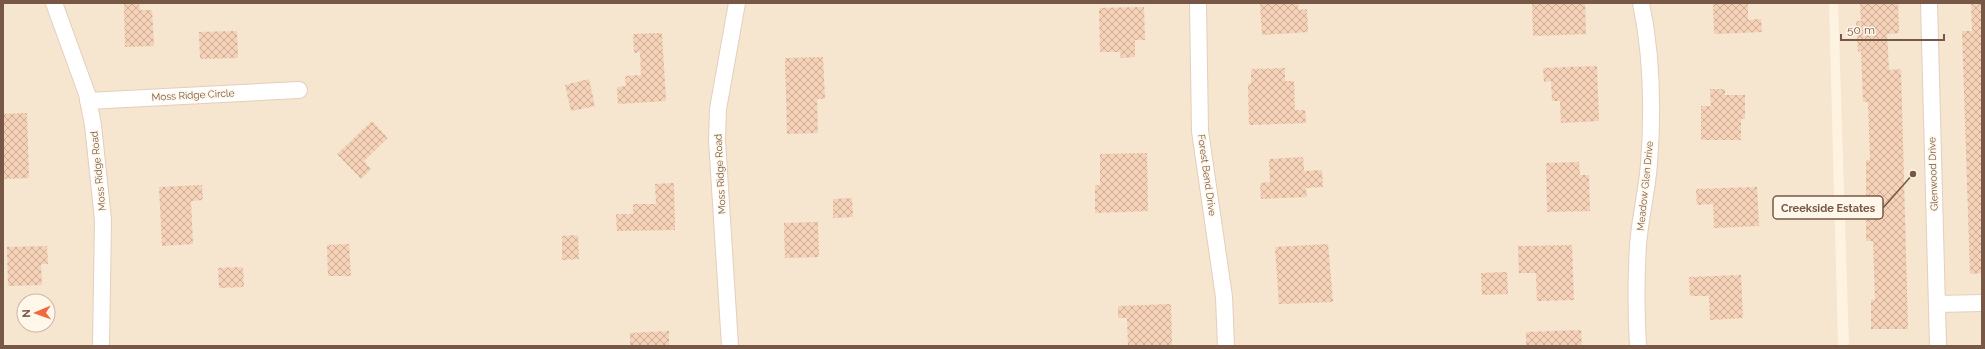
<svg xmlns="http://www.w3.org/2000/svg" width="1985" height="349" font-family="Raleway,sans-serif">
	<style>
		.residential { fill: #f6e5cf; fill-rule: evenodd }
		.building { fill: url(#building-cross-hatch) }
		.lines { fill: none; stroke-linecap: round; stroke-linejoin: round }
		.minor-casing { stroke: #e3cfbc; stroke-width: 18 }
		.minor { stroke: #fff; stroke-width: 16 }
		.labels { text-anchor: middle; dominant-baseline: central; stroke-width: 3; stroke-linejoin: round; paint-order: stroke }
		.street-label { font-size: 10px; fill: #775846; stroke: #fff7e9 }
		.leader { fill: none; stroke: #775846; stroke-width: 1.5 }
		.callout-dot { fill: #775846; stroke: #fff7e9; stroke-width: 1.5 }
		.callout { fill: #fff7e9; stroke: #775846; stroke-width: 1.5 }
		.callout-label { font-size: 11px; text-anchor: middle; font-weight: bold; fill: #775846 }
	</style>
	<defs>
		<pattern id="building-cross-hatch" width="8" height="8" patternUnits="userSpaceOnUse"><rect width="8" height="8" fill="#f5d1b7"/><path d="M0 0l8 8M0 8l8-8" fill="none" stroke="#cbac97"/></pattern>
	</defs>
	<rect width="100%" height="100%" fill="#fef3e1"/>
	<path class="residential" d="M3 3H1829L1838 346H3ZM24 301H48V325H24Z
		M1838 3H1982V346H1849Z"/>
	<path class="building" d="M124 3H139L140 10H152L154 46 125 47Z
		M1260 3H1298L1299 10 1307 9 1308 32 1262 35Z
		M1532 3H1585L1586 34 1533 36Z
		M1713 3H1748V20L1761 19 1762 32 1714 34Z
		M1860 3H1898L1899 33 1887 34 1889 70 1901 69 1908 329H1871V300H1875L1873 241H1866V160H1870L1868 102H1863L1861 51 1858 52 1856 21H1861Z
		M1971 3H1982V273L1970 274 1962 31H1972Z
		M1144 7 1145 40H1135V57L1121 58 1120 52H1100L1099 8Z
		M237 31 238 58 200 59 199 32Z
		M662 33 666 101 618 104 617 87 626 86 625 76 641 75 640 52 634 53 633 34Z
		M823 57 825 99H817L818 133 787 134 785 58Z
		M1597 66 1599 121 1561 123 1560 101H1552L1551 81 1544 82 1543 68Z
		M1285 68V81H1294L1295 110H1305L1306 123 1249 125 1248 84H1251V69Z
		M589 79 595 106 571 111 565 85Z
		M1710 89H1725V95H1745V119H1741V140H1701V106H1711Z
		M27 113 29 178 4 179 3 114Z
		M372 121 388 138 364 161 371 169 361 179 337 154Z
		M1147 153 1148 211 1095 213V185H1100V154Z
		M1303 157 1304 171 1322 170 1323 187 1306 188 1307 197 1261 199 1260 183 1270 182 1269 159Z
		M1579 162 1580 175H1589L1590 211 1547 212 1546 163Z
		M674 183 675 230 617 231 616 214H633V204H656L655 184Z
		M202 185 203 200 191 201 193 244 162 246 159 187Z
		M1757 187 1759 226 1714 228 1713 204 1697 205 1696 189Z
		M852 198 853 217 833 218V199Z
		M818 222 819 257 785 258 784 223Z
		M578 235 579 259 562 260V236Z
		M349 244 351 276H328L327 245Z
		M1328 244 1333 302 1279 304 1275 247Z
		M1572 245 1574 300 1537 301 1536 273H1519L1518 246Z
		M47 246 48 264H41L42 285 8 286 7 247Z
		M243 267 244 287 219 288 218 268Z
		M1507 272 1508 294 1482 295 1481 273Z
		M1741 275 1743 318 1710 320 1709 296H1690L1689 277Z
		M1171 304 1172 346H1128L1127 318H1118V306Z
		M1581 330 1582 346H1526V332Z
		M669 331V346H630V333Z"/>
	<g class="lines">
		<defs>
			<path id="minor" d="M54 3 87 94 93 125 103 220 101 346
				M1198 3 1200 131 1224 297 1226 346
				M1929 3 1938 346
				M88 101 299 90
				M1937 304 1982 303
				M730 346 717 140 718 109 737 3
				M1638 346C1636 313 1636 279 1638 245 1640 218 1647 191 1649 164 1653 111 1652 55 1641 3"/>
		</defs>
		<use href="#minor" class="minor-casing"/>
		<use href="#minor" class="minor"/>
	</g>
	<g class="labels">
		<g class="street-label">
			<text transform="translate(193 95) rotate(-3)">Moss Ridge Circle</text>
			<text transform="translate(98 171) rotate(-96)">Moss Ridge Road</text>
			<text transform="translate(720 174) rotate(-93)">Moss Ridge Road</text>
			<text transform="translate(1933 174) rotate(-92)">Glenwood Drive</text>
			<text transform="translate(1207 175) rotate(82)">Forest Bend Drive</text>
			<text transform="translate(1645 186) rotate(-84)">Meadow Glen Drive</text>
		</g>
	</g>
	<path class="leader" d="M1913 174L1883 208"/>
	<circle class="callout-dot" cx="1913" cy="174" r="4"/>
	<rect class="callout" x="1773" y="196" width="110" height="23" rx="4"/>
	<g class="callout-label">
		<text x="1828" y="212">Creekside Estates</text>
	</g>
	<rect width="1985" height="349" fill="none" stroke="#775846" stroke-width="8"/>
	<g transform="translate(36 313) rotate(268)"><circle r="19" fill="#fff7e9" stroke="#c9b7a8"/>
	<path d="M0-3L7 15L0 10L-7 15Z" fill="#f1693d"/>
	<text y="-6" font-size="11" font-weight="bold" text-anchor="middle" fill="#775846">N</text>
	</g>
	<path d="M1841 34v6h103v-6" fill="none" stroke="#775846" stroke-width="2"/>
	<text x="1847" y="34" font-size="12" fill="#775846" stroke="#fff7e9" stroke-width="3" paint-order="stroke">50 m</text>
</svg>
